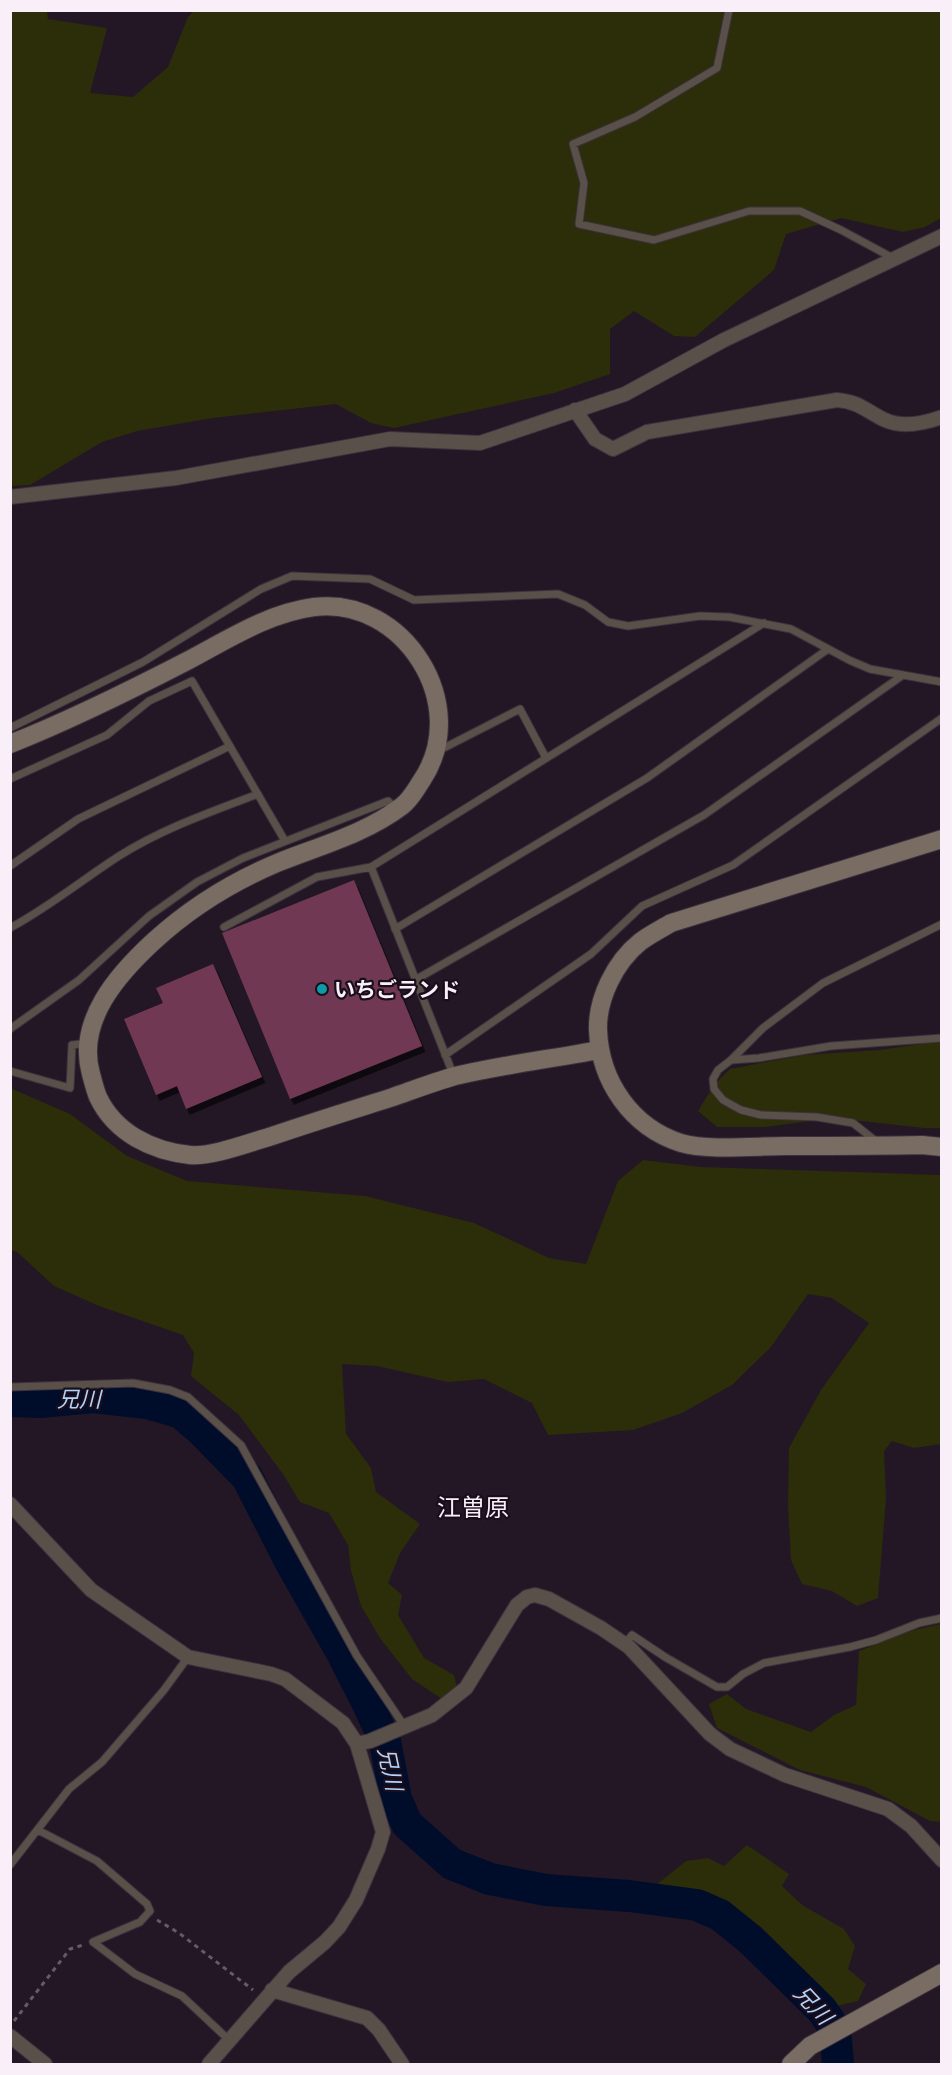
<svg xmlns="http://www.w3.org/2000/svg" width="952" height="2075" font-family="'Work Sans','Noto Sans JP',sans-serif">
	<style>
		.green { fill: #2c2d09 }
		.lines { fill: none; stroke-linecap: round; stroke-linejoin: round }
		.river { stroke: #000d2a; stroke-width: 32 }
		.building { fill: #6f3852; filter: url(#shadow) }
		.lane-casing { stroke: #3d313e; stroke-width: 9 }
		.street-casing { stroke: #3d313e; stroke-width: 16 }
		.secondary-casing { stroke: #3d313e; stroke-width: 20 }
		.path { stroke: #655a67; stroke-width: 3; stroke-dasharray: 4.5 4.5; stroke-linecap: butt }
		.lane { stroke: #585049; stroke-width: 7 }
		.street { stroke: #585049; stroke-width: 14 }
		.secondary { stroke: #796d63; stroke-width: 18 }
		.culture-dot { fill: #0f9aa8; stroke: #1a0e1b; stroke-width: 2 }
		.labels { text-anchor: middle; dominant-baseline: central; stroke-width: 4.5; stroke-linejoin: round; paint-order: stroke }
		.poi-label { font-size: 21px; font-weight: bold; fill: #f8eff9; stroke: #1a0e1b; text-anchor: start }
		.water-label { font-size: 22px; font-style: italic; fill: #b1d3fd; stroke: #1a0e1b }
		.quarter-label { font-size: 24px; fill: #f8eff9; stroke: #1a0e1b }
	</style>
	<defs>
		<filter id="shadow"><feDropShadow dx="3.5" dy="6" stdDeviation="0" flood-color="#0009"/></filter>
	</defs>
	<rect width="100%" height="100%" fill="#231725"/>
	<path class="green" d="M11 11H47L48 19 107 28 90 93 133 97 168 67 188 17 194 11H941V218L925 227 903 232 841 218 786 234 774 270 695 337 674 336 634 311 610 329V374L554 393 394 428 371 423 336 404 213 418 137 431 102 442 30 485 11 486Z
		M941 1041V1128H924L834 1118 765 1127H717L698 1111 714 1085 730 1069 804 1055 880 1050Z
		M10 1088 70 1114 127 1156 187 1181 365 1196 474 1223 549 1258 586 1264 618 1181 643 1160 700 1167 941 1175V1444L914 1448 892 1441 884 1451 886 1498 878 1598 857 1606 832 1591 802 1584 791 1560 788 1505 789 1448 821 1390 869 1323 832 1298 808 1294 771 1347 732 1385 682 1413 633 1430 548 1435 532 1403 484 1379 448 1382 377 1366 342 1364 346 1434 371 1468 376 1492 420 1524 400 1553 388 1583 402 1595 398 1615 424 1658 454 1675 457 1688 442 1699 412 1679 380 1638 361 1606 351 1571 348 1545 329 1513 300 1502 283 1474 239 1415 191 1376 194 1353 183 1335 99 1306 54 1286 17 1252 11 1250Z
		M941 1624V1822L930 1821 866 1787 800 1770 717 1728 709 1704 727 1694 746 1709 811 1732 834 1715 856 1705 859 1651 910 1631Z
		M747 1845 789 1874 782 1886 802 1905 844 1929 855 1946 848 1969 866 1984 858 2001 832 2007 781 1954 740 1917 702 1896 666 1895 656 1885 686 1861 708 1858 724 1866Z"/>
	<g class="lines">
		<path class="river" d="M10 1401 41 1402 93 1397 147 1403 181 1413 201 1430 247 1477 290 1561 341 1651 369 1706 385 1741 396 1799 407 1824 452 1864 490 1879 546 1890 629 1896 697 1905 720 1915 751 1940 822 2010 835 2029 838 2064"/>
	</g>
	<path class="building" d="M354 880 422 1046 290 1099 222 933Z
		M213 964 262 1077 186 1109 177 1086 156 1095 124 1019 163 1003 156 988Z"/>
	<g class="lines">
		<defs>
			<path id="lane" d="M729 10 717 68 635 117 573 144 584 183 579 224 654 240 749 211H800L841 230 893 258
				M10 728 143 662 261 589 292 576 370 579 414 600 558 594 585 605 608 622 628 626 700 616 729 617 791 629 849 660 870 669 942 682
				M438 751 520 709 546 758
				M10 779 107 735 149 701 192 681 285 841
				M10 866 78 819 230 746
				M371 867 453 1074
				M224 927 317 877 371 867 764 623
				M10 928C49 907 82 880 119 856 162 829 210 812 258 794
				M395 929 647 778 828 649
				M415 980 704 815 903 675
				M10 1029 79 980 149 916 197 882 243 858 388 801 396 809
				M445 1055 591 954 642 906 733 865 942 718
				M731 1060 759 1058 831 1046 942 1038
				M10 1071 70 1088 72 1045 88 1043
				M877 1142 853 1123 817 1117 761 1115 741 1110 723 1100 714 1089 713 1079 718 1070 731 1060 763 1028 823 983 942 924
				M10 1387 133 1383 170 1390 188 1397 241 1445 357 1656 405 1727
				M625 1644 632 1635 665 1657 717 1687H727L743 1674 764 1663 850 1647 876 1640 919 1623 942 1618
				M38 1830 97 1861 147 1904 150 1911 140 1922 93 1942 135 1974 182 1996 229 2040
				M10 1865 69 1789 102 1762 164 1690 188 1657"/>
			<path id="street" d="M575 410 595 439 613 449 647 432 837 400C860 402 866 411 885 420 902 428 925 423 942 417
				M10 497 176 478 390 439 480 443 625 394 724 340 942 236
				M10 1504 91 1590 188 1657 271 1674 285 1679 343 1723 357 1744 383 1832 378 1849 356 1900 339 1927 325 1942 289 1972 209 2064
				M357 1744 370 1741 432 1715 466 1688 517 1605 527 1597 535 1595 549 1599 601 1628 629 1647 710 1734 730 1749 785 1775 888 1809 911 1826 942 1860
				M272 1990 367 2018 379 2030 402 2064
				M10 2036 45 2064"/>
			<path id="secondary" d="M10 744C71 720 129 691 187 661 227 640 268 613 314 607 404 596 472 705 422 780 416 789 411 799 402 806 365 834 319 846 277 863 232 882 190 908 154 941 118 974 76 1021 91 1074 93 1081 95 1090 98 1097 115 1133 152 1151 190 1155 211 1157 248 1143 269 1137 310 1123 352 1110 393 1097 413 1090 434 1082 455 1076 502 1065 551 1059 599 1050
				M942 839 671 923C661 929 649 935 640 942 615 962 597 999 598 1030 600 1081 631 1127 681 1143 708 1151 756 1146 786 1146 831 1146 877 1146 922 1145L942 1147
				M791 2064 810 2046 942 1973"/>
		</defs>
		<use href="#lane" class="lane-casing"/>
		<use href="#street" class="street-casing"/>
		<use href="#secondary" class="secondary-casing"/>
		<path class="path" d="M157 1920 179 1933 253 1990
			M14 2021 70 1949 83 1945"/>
		<use href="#lane" class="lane"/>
		<use href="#street" class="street"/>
		<use href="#secondary" class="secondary"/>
	</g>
	<circle class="culture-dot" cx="322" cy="989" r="6"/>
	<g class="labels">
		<g class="poi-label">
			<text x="334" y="989">いちごランド</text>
		</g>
		<g class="water-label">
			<text x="79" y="1399">兄川</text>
			<text transform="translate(390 1769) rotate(78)">兄川</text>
			<text transform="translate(813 2005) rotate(47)">兄川</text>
		</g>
		<g class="quarter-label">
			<text x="473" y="1508">江曽原</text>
		</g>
	</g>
	<rect width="952" height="2075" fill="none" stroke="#f8eff9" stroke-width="24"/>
</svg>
